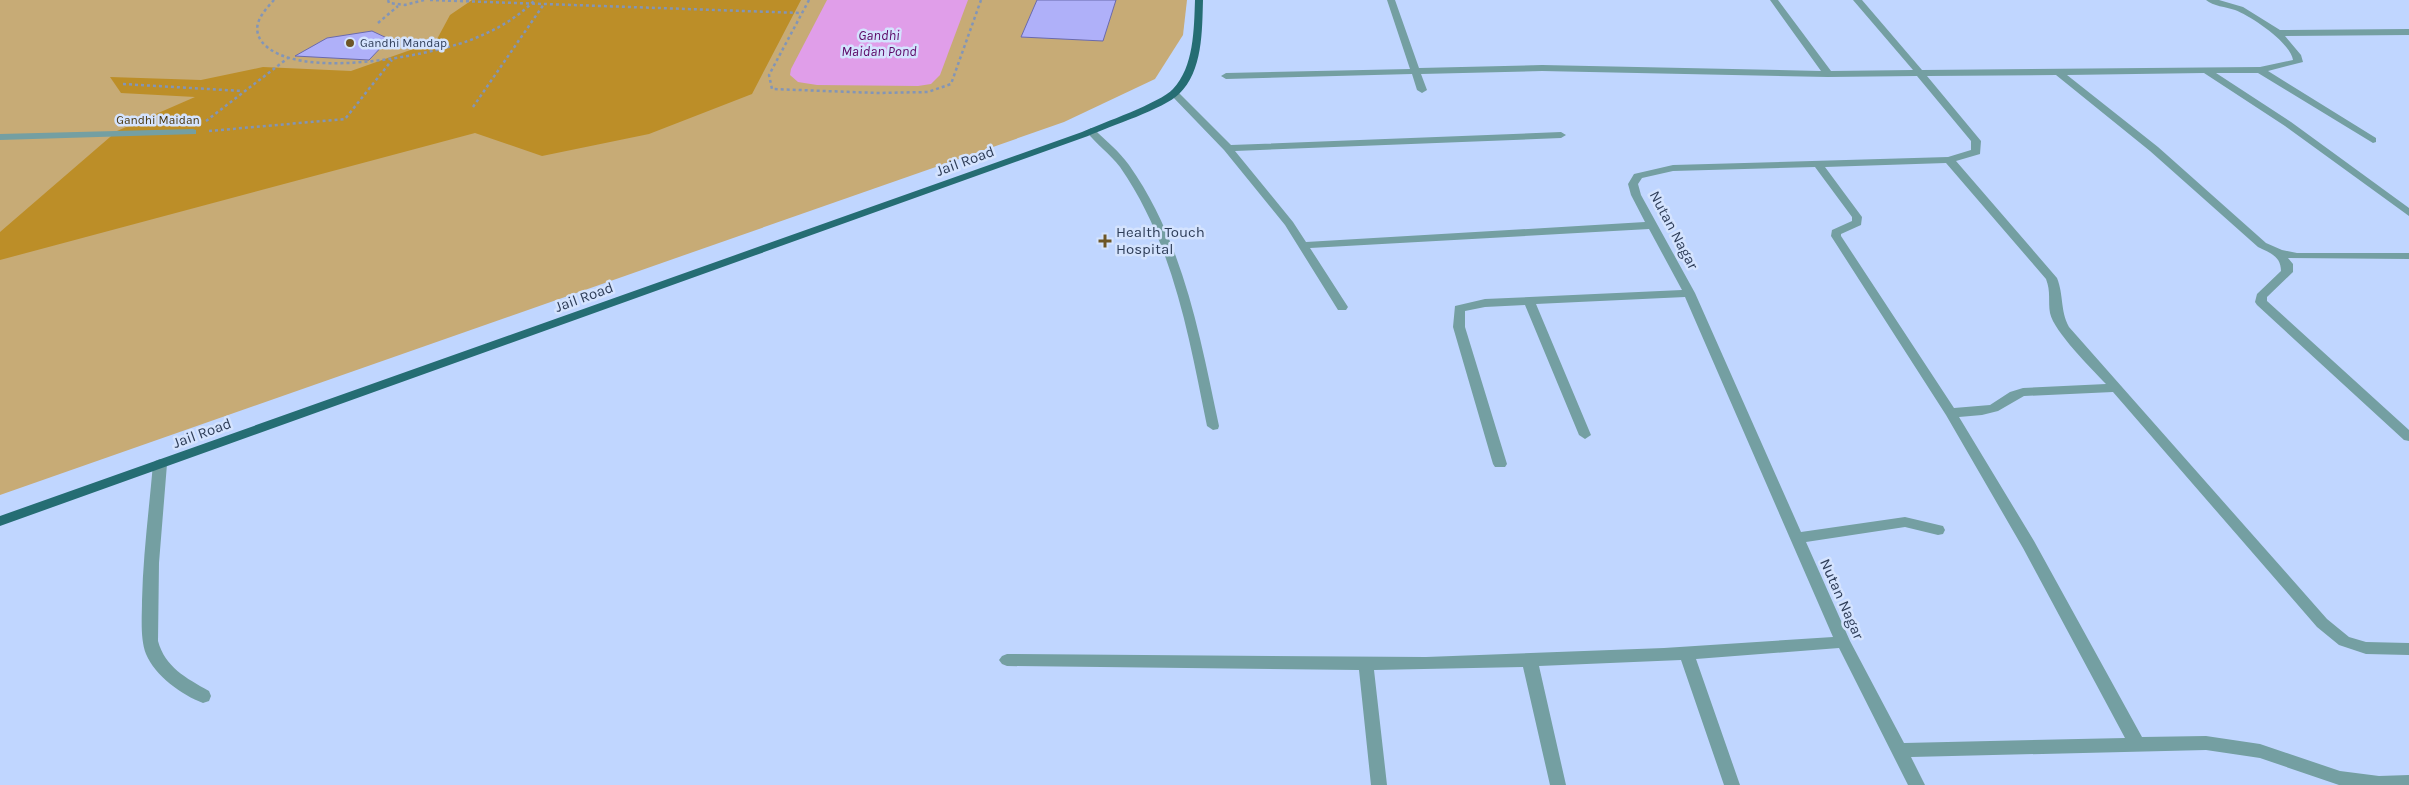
<svg xmlns="http://www.w3.org/2000/svg" width="2409" height="785" font-family="Karla,sans-serif">
	<style>
		.green { fill: #c7ab76 }
		.forest { fill: #bc8e28 }
		.water { fill: #e09ee9 }
		.building { fill: #afb0f9; stroke: #6a6aad }
		.lines { fill: none; stroke-linecap: round; stroke-linejoin: round }
		.path { stroke: #8295b8; stroke-width: 2.5; stroke-dasharray: 3 3; stroke-linecap: butt }
		.lane { fill: #749fa2; fill-rule: evenodd }
		.street { fill: #749fa2; fill-rule: evenodd }
		.primary { fill: #256d73; fill-rule: evenodd }
		.poi-dot { fill: #6d5626; stroke: #d4e3fe; stroke-width: 2 }
		.labels { text-anchor: middle; dominant-baseline: central; stroke-width: 5; stroke-linejoin: round; paint-order: stroke }
		.far-poi-label { font-size: 12px; fill: #2e3d58; stroke: #d4e3fe; text-anchor: start }
		.far-park-label { font-size: 12px; fill: #48350c; stroke: #d4e3fe }
		.far-water-label { font-size: 14px; font-style: italic; fill: #5c0766; stroke: #d4e3fe }
		.street-label { font-size: 15px; fill: #2e3d58; stroke: #d4e3fe }
		.poi-label { font-size: 15px; fill: #2e3d58; stroke: #d4e3fe; text-anchor: start }
	</style>
	<rect width="100%" height="100%" fill="#c0d6ff"/>
	<path class="green" d="M0 0H1187L1183 35 1155 79 1064 122 0 495Z"/>
	<path class="forest" d="M472 0H801L752 94 649 134 542 156 475 133 0 260V232L117 131 195 97 121 93 110 77 201 80 263 67 351 71 436 41 450 15Z"/>
	<path class="water" d="M827 0H968L940 75 931 84 918 86 817 85 798 82 790 75 791 69Z"/>
	<path class="building" d="M1037 0H1116L1103 41 1021 37Z
		M372 31 389 39 369 60 295 56 327 38Z"/>
	<g class="lines">
		<path class="path" d="M274 0C263 12 250 26 262 42 295 82 425 56 468 41 494 31 515 20 535 0
			M388 0 389 3 405 5 424 0
			M430 0 801 13
			M809 0 769 75 772 89 878 93 928 92 951 84 981 0
			M378 23 398 6
			M123 84 242 91
			M473 107 544 4
			M206 121 288 58
			M209 131 345 119 392 60"/>
		<path class="lane" d="M160 459 165 461 167 464 159 563 158 641C165 667 186 678 209 691L211 696 209 701 203 703C182 695 155 676 146 654 140 638 142 618 142 601 143 555 149 510 153 464L155 461Z"/>
		<path class="street" d="M1387 0H1395L1419 68 1542 65 1821 71 1770 0H1778L1831 71 1913 70 1853 0H1862L1922 70 2260 67 2293 60C2291 43 2251 16 2235 10 2226 7 2213 6 2206 0H2219L2243 7 2280 30 2409 29V35L2285 36 2301 55 2303 62 2268 71 2376 138V142L2373 143 2258 73H2216L2291 122 2409 208V216L2285 126 2204 73 2067 75 2158 147 2266 243 2282 250 2297 253H2409V259L2288 258 2293 264V272L2267 297V301L2409 430V441L2404 440 2257 305 2255 302 2257 294 2281 271C2281 256 2270 253 2258 247L2150 151 2056 75 1927 76 1981 141 1980 154 1956 161 2057 278C2064 296 2060 310 2069 327L2327 619 2349 637 2366 642 2409 643V655L2366 654 2339 645 2317 627 2113 392 2024 396 1998 411 1982 415 1959 417 2034 541 2142 737 2206 736 2260 744 2340 771 2379 776 2409 775V785H2339L2260 758 2206 750 1911 757 1925 785H1908L1839 648 1696 659 1740 785H1724L1681 660 1539 666 1566 785H1550L1523 667 1374 670 1387 785H1371L1359 670 1007 666 1002 664 999 660 1002 656 1007 654 1426 657 1664 648 1833 637 1685 297 1536 304 1591 435 1585 439 1579 435 1525 305 1485 307 1465 311V327L1507 464 1505 467H1495L1493 464 1453 327 1455 306 1485 299 1682 290 1649 229 1310 248 1348 307 1346 310H1338L1285 225 1224 150 1170 94 1175 91 1178 92 1231 145 1561 132 1566 135 1561 138 1235 151 1293 222 1306 242 1645 222 1631 195 1628 184 1634 174 1673 165 1948 157 1971 150V141L1917 76 1828 77 1542 71 1421 74 1427 90 1422 93 1417 90 1412 74 1226 79 1221 76 1226 73 1410 69ZM1946 163 2046 279C2051 292 2048 301 2050 313 2054 332 2092 369 2106 384L2023 388 2010 392 1990 405 1954 408 1841 236V234L1861 225 1862 217 1825 167ZM1815 167 1852 217V221L1832 230 1831 236 1946 415 2023 548 2125 738 1904 743 1850 641 1806 542 1905 527 1938 535 1943 534 1945 530 1943 526 1905 517 1801 532 1695 293 1641 195 1638 184 1642 178 1673 171Z
			M1091 128 1094 129C1106 141 1119 151 1129 165 1183 241 1200 336 1219 426L1218 429 1213 430 1207 426C1189 337 1173 243 1120 167 1110 154 1096 144 1086 131Z
			M193 129 196 130V134L0 140V134Z"/>
		<path class="primary" d="M1195 0H1203C1202 31 1203 71 1179 94 1164 109 1110 126 1088 136L0 526V516L1082 132C1102 123 1160 103 1173 89 1194 67 1194 29 1195 0Z"/>
	</g>
	<g class="poi-dot">
		<circle cx="350" cy="43" r="5"/>
		<path d="M1102.5 233.5h5v5h5v5h-5v5h-5v-5h-5v-5h5z"/>
	</g>
	<g class="labels">
		<g class="far-poi-label">
			<text x="360" y="43">Gandhi Mandap</text>
		</g>
		<g class="far-park-label">
			<text x="158" y="120">Gandhi Maidan</text>
		</g>
		<g class="far-water-label">
			<text x="879" y="35">Gandhi<tspan x="879" dy="16">Maidan Pond</tspan></text>
		</g>
		<g class="street-label">
			<text transform="translate(965 161) rotate(-20)">Jail Road</text>
			<text transform="translate(1674 230) rotate(62)">Nutan Nagar</text>
			<text transform="translate(584 297) rotate(-20)">Jail Road</text>
			<text transform="translate(202 433) rotate(-20)">Jail Road</text>
			<text transform="translate(1842 599) rotate(66)">Nutan Nagar</text>
		</g>
		<g class="poi-label">
			<text x="1116" y="232">Health Touch<tspan x="1116" dy="17">Hospital</tspan></text>
		</g>
	</g>
</svg>
